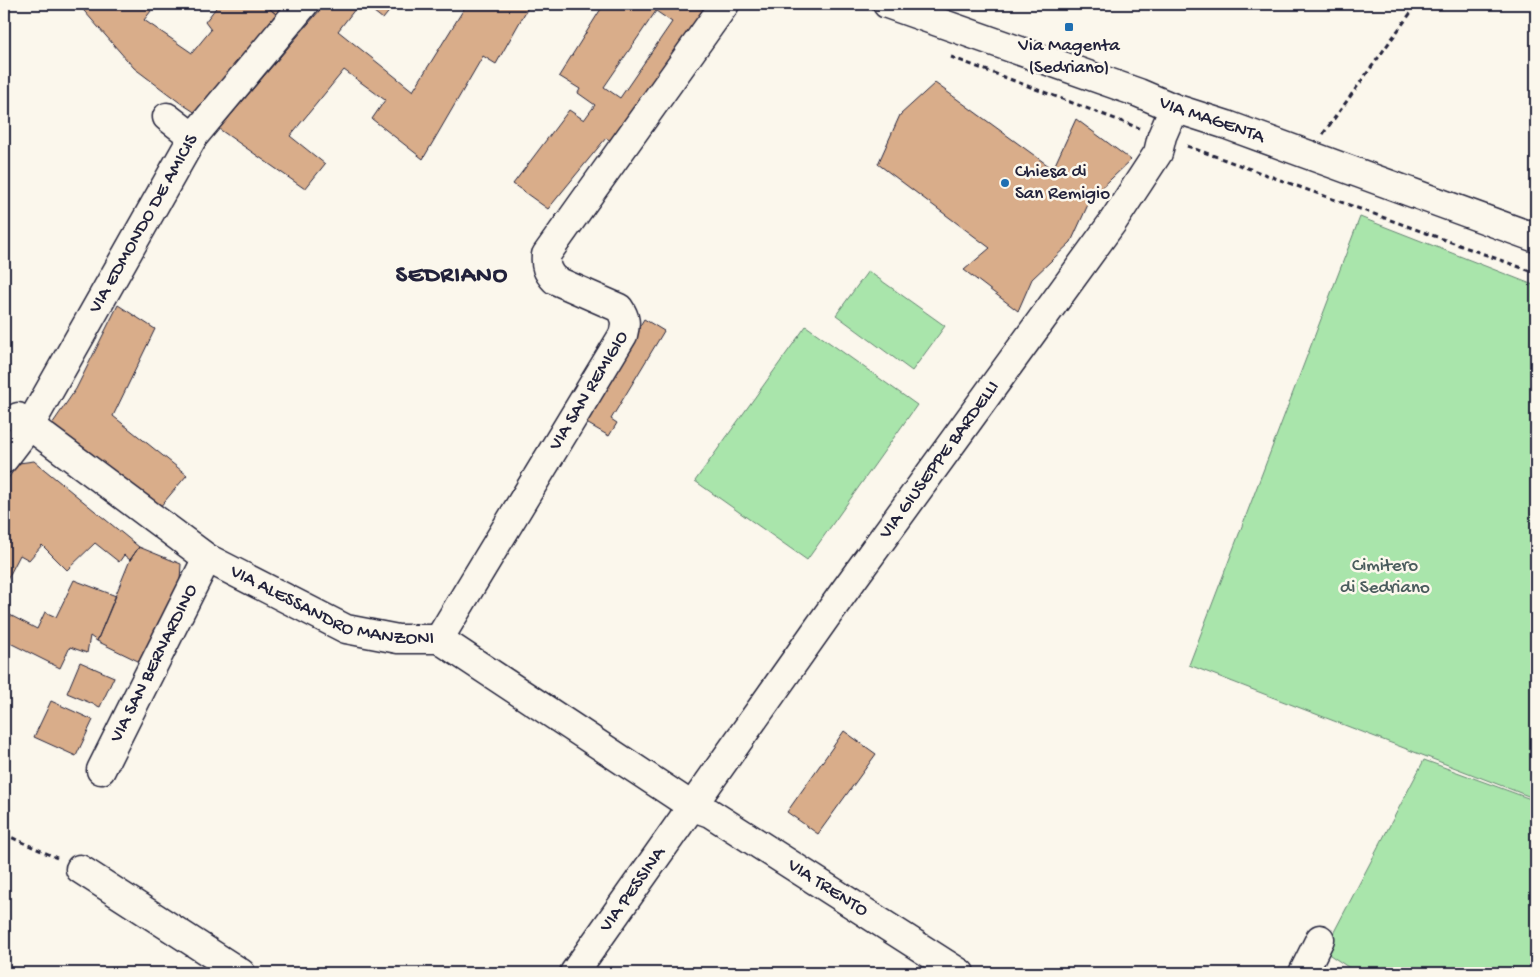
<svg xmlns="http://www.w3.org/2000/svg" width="1540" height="977" font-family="'Gochi Hand',sans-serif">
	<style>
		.green { fill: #a9e5ab; stroke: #668473 }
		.building { fill: #d9ad8a; stroke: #22223b; fill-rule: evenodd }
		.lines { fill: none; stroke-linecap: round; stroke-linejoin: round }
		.minor-casing { stroke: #22223b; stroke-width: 31 }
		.path { stroke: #22223b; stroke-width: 3; stroke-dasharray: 5 4; stroke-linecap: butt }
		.minor { stroke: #fbf7ec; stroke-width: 28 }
		.poi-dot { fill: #1f6fb2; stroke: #fbf7ec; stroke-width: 2 }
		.labels { text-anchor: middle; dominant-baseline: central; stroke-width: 5; stroke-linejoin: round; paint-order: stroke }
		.poi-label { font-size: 19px; fill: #22223b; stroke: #fbf7ec }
		.street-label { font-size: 19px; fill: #22223b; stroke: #fbf7ec }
		.park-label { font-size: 19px; fill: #4a5c5d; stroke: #fbf7ec }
		.district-label { font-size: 24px; font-weight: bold; letter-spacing: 1px; fill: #22223b; stroke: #fbf7ec }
	</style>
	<rect width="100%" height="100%" fill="#fbf7ec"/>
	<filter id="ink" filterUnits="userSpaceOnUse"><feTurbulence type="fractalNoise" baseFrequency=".02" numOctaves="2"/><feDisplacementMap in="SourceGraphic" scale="10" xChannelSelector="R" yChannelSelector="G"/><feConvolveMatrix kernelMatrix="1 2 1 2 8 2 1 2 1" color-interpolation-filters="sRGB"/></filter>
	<g filter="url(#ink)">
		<path class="green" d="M1360 217 1536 286V799L1189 665Z
			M868 271 945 326 912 371 836 315Z
			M806 326 917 405 807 560 695 481Z
			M1424 760 1536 801V973H1357L1324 951Z"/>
		<path class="building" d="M78 4H142L151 11 144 20 192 53 211 30 205 22 219 4H264L276 14 199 115 179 102 134 68Z
			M264 4H284L276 14Z
			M325 4H359L338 31 413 91 467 4H530L496 64 483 56 423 159 372 119 385 100 344 70 290 136 325 164 305 189 219 129Z
			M364 4H395L383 19Z
			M604 4H704L711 8 615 143 606 138 548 209 513 184 569 110 584 120 595 105 578 93 580 89 559 76ZM656 11 672 22 620 98 604 87Z
			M935 83 1053 169 1076 119 1131 160 1091 198 1071 242 1032 279 1018 311 964 270 990 248 878 164 900 115Z
			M118 305 155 329 113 416 187 475 159 508 50 427 76 389Z
			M644 319 664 331 611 419 617 423 609 436 583 421Z
			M34 461 139 547 130 560 124 555 119 562 95 543 67 570 42 545 29 560 20 555 4 586V484L19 463Z
			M139 547 181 564 180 581 140 662 97 641 130 560Z
			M74 580 116 596 97 641 90 636 87 653 70 647 60 668 4 640V612L37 629 45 612 56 617Z
			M80 662 114 677 100 707 67 693Z
			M4 681 10 683 4 698Z
			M51 701 93 720 76 756 34 737Z
			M844 731 876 754 818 834 787 812Z"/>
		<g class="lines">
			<defs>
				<g id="minor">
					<path id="s1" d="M887 4 1139 93 1174 108 1227 125 1536 238"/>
					<path d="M167 117 193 137"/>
					<path id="s2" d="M18 417 207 558 346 629 398 639H439L693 807 710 813 960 973"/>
					<path id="s3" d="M4 459 30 425 193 137 304 4"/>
					<path id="s4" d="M439 639 623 335C626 324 626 318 619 308L555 280C547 272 545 266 546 255L725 4"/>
					<path id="s5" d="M101 770 207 558"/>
					<path d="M80 869 241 973"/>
					<path id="s6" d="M574 973 843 593 1112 223 1158 153 1162 136 1174 108"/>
					<path d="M1303 973 1320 939"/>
				</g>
			</defs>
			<use href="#minor" class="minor-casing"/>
			<path class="path" d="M951 57 1139 128
				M1323 134 1417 4
				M1187 146 1536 273
				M4 834 57 858"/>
			<use href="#minor" class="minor"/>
		</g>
	</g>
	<g class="poi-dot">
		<rect x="1064" y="22" width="10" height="10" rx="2.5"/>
		<circle cx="1005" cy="183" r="5"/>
	</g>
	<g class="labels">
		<g class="poi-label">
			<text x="1069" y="46">Via Magenta<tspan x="1069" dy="22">(Sedriano)</tspan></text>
			<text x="1015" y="172" text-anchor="start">Chiesa di<tspan x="1015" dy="22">San Remigio</tspan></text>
		</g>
		<g class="street-label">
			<text stroke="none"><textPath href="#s1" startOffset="345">VIA MAGENTA</textPath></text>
			<text stroke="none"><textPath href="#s3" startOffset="274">VIA EDMONDO DE AMICIS</textPath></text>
			<text stroke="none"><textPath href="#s4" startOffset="290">VIA SAN REMIGIO</textPath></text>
			<text stroke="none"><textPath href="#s6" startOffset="630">VIA GIUSEPPE BARDELLI</textPath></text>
			<text stroke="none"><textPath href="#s2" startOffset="372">VIA ALESSANDRO MANZONI</textPath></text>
			<text stroke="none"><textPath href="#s5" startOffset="119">VIA SAN BERNARDINO</textPath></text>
			<text stroke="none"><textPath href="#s2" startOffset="948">VIA TRENTO</textPath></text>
			<text stroke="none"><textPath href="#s6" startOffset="102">VIA PESSINA</textPath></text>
		</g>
		<g class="park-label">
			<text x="1385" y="566">Cimitero<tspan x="1385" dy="22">di Sedriano</tspan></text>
		</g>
		<g class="district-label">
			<text x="452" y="276">SEDRIANO</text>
		</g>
	</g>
	<rect width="1540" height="977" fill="none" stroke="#fbf7ec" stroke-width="20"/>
	<rect x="10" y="10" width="1520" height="957" fill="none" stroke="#22223b" stroke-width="2" filter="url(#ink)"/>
</svg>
